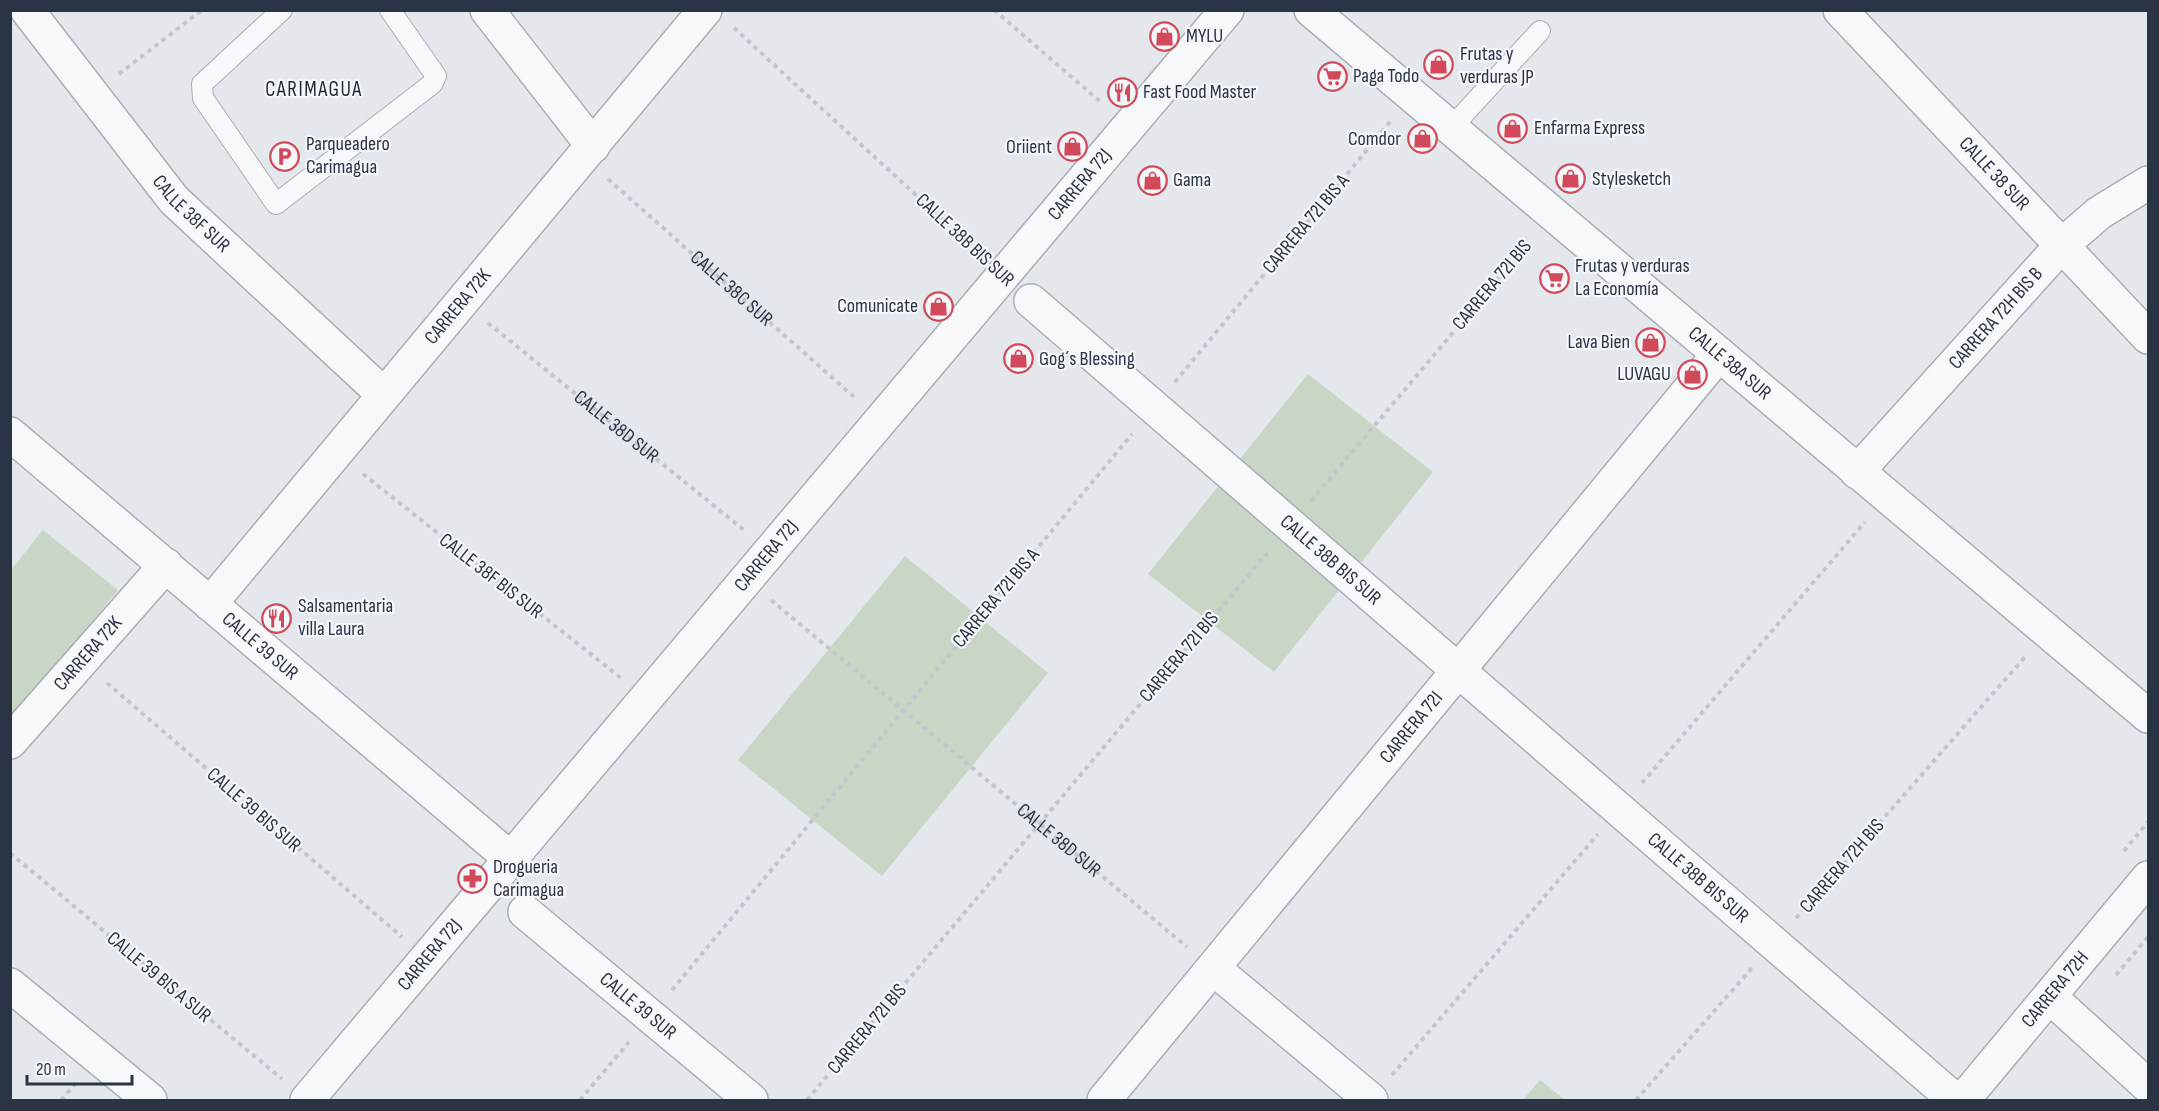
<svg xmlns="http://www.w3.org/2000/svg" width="2159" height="1111" font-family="'Sofia Sans Condensed',sans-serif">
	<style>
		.green { fill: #c9d6c5 }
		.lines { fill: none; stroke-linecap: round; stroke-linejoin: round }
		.service-casing { stroke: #a9aeb7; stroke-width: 22 }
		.minor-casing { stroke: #a9aeb7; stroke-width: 36 }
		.tertiary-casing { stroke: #a9aeb7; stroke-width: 36 }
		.path { stroke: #c2c5cb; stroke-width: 4; stroke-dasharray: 4.5 4.5; stroke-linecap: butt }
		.service { stroke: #f7f8fa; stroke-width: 20 }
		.minor { stroke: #f7f8fa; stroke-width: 33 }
		.tertiary { stroke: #f7f8fa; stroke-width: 33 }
		.labels { text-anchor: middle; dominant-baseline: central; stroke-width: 4.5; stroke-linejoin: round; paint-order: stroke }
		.poi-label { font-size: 20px; fill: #2b3445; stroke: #f4f6f9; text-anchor: start }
		.street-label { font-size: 20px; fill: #2b3445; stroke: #f4f6f9 }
		.neighbourhood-label { font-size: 21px; letter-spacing: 1.5px; fill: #1d2536; stroke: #f4f6f9 }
	</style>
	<rect width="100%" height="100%" fill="#e4e7ec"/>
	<path class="green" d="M1308 374 1433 472 1274 672 1148 574Z
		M43 530 118 590 11 720V570Z
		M905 556 1048 673 882 876 738 760Z
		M1540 1080 1565 1100H1523Z"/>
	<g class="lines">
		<defs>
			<path id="service" d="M282 10 202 84 203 98 276 204 432 84 436 76 390 10
				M1451 128 1540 31"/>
			<g id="minor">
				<path id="s4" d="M27 10 174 200 383 394"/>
				<path d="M487 10 593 146"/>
				<path id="s5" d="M1311 10 2148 716"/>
				<path id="s6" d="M1031 301 1955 1100"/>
				<path id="s7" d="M10 434 511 859"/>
				<path id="s8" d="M1857 472 2061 246 2099 213 2148 183"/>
				<path id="s9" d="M210 604 705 10"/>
				<path id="s10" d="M10 742 166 565"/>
				<path id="s11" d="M525 912 751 1100"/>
				<path d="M1213 968 1371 1100"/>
				<path d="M10 985 150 1100"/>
				<path d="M2050 997 2148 1086"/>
				<path id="s12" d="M307 1100 1227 10"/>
				<path id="s13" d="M1104 1100 1719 354"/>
			</g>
			<g id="tertiary">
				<path id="s14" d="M1840 10 2148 337"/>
				<path id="s15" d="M1963 1100 2148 878"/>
			</g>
		</defs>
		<use href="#service" class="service-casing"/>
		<use href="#minor" class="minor-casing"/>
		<use href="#tertiary" class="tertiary-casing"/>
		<g class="path">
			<path d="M994 10 1103 104"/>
			<path d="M734 28 978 252"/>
			<path d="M119 74 202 10"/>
			<path id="s1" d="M608 179 854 397"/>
			<path id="s2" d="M488 323 744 530"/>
			<path d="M1175 382 1390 122"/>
			<path d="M363 474 621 678"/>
			<path d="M1311 501 1531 240"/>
			<path id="s3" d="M771 600 1187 947"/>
			<path d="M107 683 402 937"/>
			<path d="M1642 783 1865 522"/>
			<path d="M2124 851 2148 822"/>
			<path d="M10 853 282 1079"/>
			<path d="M1796 918 2025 657"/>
			<path d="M2116 975 2148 937"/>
			<path d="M672 990 1132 434"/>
			<path d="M1392 1075 1598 834"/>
			<path d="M61 1100 76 1083"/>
			<path d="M580 1100 629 1042"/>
			<path d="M807 1100 1268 552"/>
			<path d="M1636 1100 1752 968"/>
		</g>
		<use href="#service" class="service"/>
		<use href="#minor" class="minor"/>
		<use href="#tertiary" class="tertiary"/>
	</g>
	<defs>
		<symbol id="shop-ring" viewBox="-11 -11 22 22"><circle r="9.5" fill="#f4f6f9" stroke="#d1495b" stroke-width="1.5"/><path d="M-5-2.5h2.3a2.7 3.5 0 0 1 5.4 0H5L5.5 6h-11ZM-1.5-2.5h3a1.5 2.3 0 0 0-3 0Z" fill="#d1495b"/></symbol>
		<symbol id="supermarket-ring" viewBox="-11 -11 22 22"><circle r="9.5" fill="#f4f6f9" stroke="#d1495b" stroke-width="1.5"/><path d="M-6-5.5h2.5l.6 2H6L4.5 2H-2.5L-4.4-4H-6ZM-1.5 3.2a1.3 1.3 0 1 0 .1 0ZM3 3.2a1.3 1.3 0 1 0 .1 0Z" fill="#d1495b"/></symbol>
		<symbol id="restaurant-ring" viewBox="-11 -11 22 22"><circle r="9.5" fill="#f4f6f9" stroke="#d1495b" stroke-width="1.5"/><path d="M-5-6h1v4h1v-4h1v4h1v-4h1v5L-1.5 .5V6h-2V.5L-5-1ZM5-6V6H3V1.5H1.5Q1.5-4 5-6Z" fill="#d1495b"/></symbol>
		<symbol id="parking-ring" viewBox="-11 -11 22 22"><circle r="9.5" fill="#f4f6f9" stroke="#d1495b" stroke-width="1.5"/><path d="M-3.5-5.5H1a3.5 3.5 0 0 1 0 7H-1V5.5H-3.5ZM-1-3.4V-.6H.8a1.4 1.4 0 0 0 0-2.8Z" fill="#d1495b"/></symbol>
		<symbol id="pharmacy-ring" viewBox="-11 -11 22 22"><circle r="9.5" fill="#f4f6f9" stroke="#d1495b" stroke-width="1.5"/><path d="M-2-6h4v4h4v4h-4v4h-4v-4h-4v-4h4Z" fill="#d1495b"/></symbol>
	</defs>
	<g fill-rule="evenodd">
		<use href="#shop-ring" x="1148" y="20" width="33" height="33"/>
		<use href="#shop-ring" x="1422" y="48" width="33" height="33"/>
		<use href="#supermarket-ring" x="1316" y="60" width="33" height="33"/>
		<use href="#restaurant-ring" x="1106" y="76" width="33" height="33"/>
		<use href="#shop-ring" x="1496" y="112" width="33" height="33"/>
		<use href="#shop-ring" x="1406" y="122" width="33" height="33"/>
		<use href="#shop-ring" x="1056" y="130" width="33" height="33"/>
		<use href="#parking-ring" x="268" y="140" width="33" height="33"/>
		<use href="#shop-ring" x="1554" y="162" width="33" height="33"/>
		<use href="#shop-ring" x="1136" y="164" width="33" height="33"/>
		<use href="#supermarket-ring" x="1538" y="262" width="33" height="33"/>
		<use href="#shop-ring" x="922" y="290" width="33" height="33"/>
		<use href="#shop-ring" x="1634" y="326" width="33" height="33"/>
		<use href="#shop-ring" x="1002" y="342" width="33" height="33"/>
		<use href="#shop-ring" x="1676" y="358" width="33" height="33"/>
		<use href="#restaurant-ring" x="260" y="602" width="33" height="33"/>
		<use href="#pharmacy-ring" x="456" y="862" width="33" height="33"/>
	</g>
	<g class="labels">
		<g class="poi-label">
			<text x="1186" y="36">MYLU</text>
			<text x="1460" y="54">Frutas y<tspan x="1460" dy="23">verduras JP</tspan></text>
			<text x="1353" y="76">Paga Todo</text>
			<text x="1143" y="92">Fast Food Master</text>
			<text x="1534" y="128">Enfarma Express</text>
			<text x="1401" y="139" text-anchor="end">Comdor</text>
			<text x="306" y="144">Parqueadero<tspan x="306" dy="23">Carimagua</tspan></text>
			<text x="1052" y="147" text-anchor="end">Oriient</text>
			<text x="1592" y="179">Stylesketch</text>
			<text x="1173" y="180">Gama</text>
			<text x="1575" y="266">Frutas y verduras<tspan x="1575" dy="23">La Economía</tspan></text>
			<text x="918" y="306" text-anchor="end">Comunicate</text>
			<text x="1630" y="342" text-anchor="end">Lava Bien</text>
			<text x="1039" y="359">Gog´s Blessing</text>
			<text x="1671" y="374" text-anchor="end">LUVAGU</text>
			<text x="298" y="606">Salsamentaria<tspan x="298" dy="23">villa Laura</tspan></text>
			<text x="493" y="867">Drogueria<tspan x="493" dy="23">Carimagua</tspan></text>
		</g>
		<g class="street-label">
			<text stroke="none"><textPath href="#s14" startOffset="225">CALLE 38 SUR</textPath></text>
			<text stroke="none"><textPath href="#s12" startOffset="1198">CARRERA 72J</textPath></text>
			<text stroke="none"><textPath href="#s4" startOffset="262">CALLE 38F SUR</textPath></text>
			<text transform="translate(1306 224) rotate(-50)">CARRERA 72I BIS A</text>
			<text transform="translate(965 240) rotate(43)">CALLE 38B BIS SUR</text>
			<text transform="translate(1492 285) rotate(-50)">CARRERA 72I BIS</text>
			<text stroke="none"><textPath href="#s1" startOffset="165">CALLE 38C SUR</textPath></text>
			<text stroke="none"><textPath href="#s9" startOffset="387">CARRERA 72K</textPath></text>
			<text stroke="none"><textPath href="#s8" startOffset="207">CARRERA 72H BIS B</textPath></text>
			<text stroke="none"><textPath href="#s5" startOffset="548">CALLE 38A SUR</textPath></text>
			<text stroke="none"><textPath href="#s2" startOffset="165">CALLE 38D SUR</textPath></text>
			<text stroke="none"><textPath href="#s12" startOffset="712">CARRERA 72J</textPath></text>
			<text stroke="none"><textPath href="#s6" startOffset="396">CALLE 38B BIS SUR</textPath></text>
			<text transform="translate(491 576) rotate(38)">CALLE 38F BIS SUR</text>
			<text transform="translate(996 598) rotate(-50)">CARRERA 72I BIS A</text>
			<text stroke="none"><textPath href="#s7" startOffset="328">CALLE 39 SUR</textPath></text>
			<text stroke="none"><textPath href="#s10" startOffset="118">CARRERA 72K</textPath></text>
			<text transform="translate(1179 657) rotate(-50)">CARRERA 72I BIS</text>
			<text stroke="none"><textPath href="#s13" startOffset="483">CARRERA 72I</textPath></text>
			<text transform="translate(254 810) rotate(41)">CALLE 39 BIS SUR</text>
			<text stroke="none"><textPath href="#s3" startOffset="375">CALLE 38D SUR</textPath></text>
			<text transform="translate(1842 866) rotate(-49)">CARRERA 72H BIS</text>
			<text stroke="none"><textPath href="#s6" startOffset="882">CALLE 38B BIS SUR</textPath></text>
			<text stroke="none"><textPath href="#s12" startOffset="190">CARRERA 72J</textPath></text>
			<text transform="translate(159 977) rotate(40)">CALLE 39 BIS A SUR</text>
			<text stroke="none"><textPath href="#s15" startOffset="144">CARRERA 72H</textPath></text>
			<text stroke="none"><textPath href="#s11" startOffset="147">CALLE 39 SUR</textPath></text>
			<text transform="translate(867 1029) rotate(-50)">CARRERA 72I BIS</text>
		</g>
		<g class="neighbourhood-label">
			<text x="314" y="89">CARIMAGUA</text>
		</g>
	</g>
	<rect width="2159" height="1111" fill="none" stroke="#2b3445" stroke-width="24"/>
	<path d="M27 1075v9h105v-9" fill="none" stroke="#2b3445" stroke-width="3"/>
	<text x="36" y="1075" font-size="18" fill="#2b3445" stroke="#f4f6f9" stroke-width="4.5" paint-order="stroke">20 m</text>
</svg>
